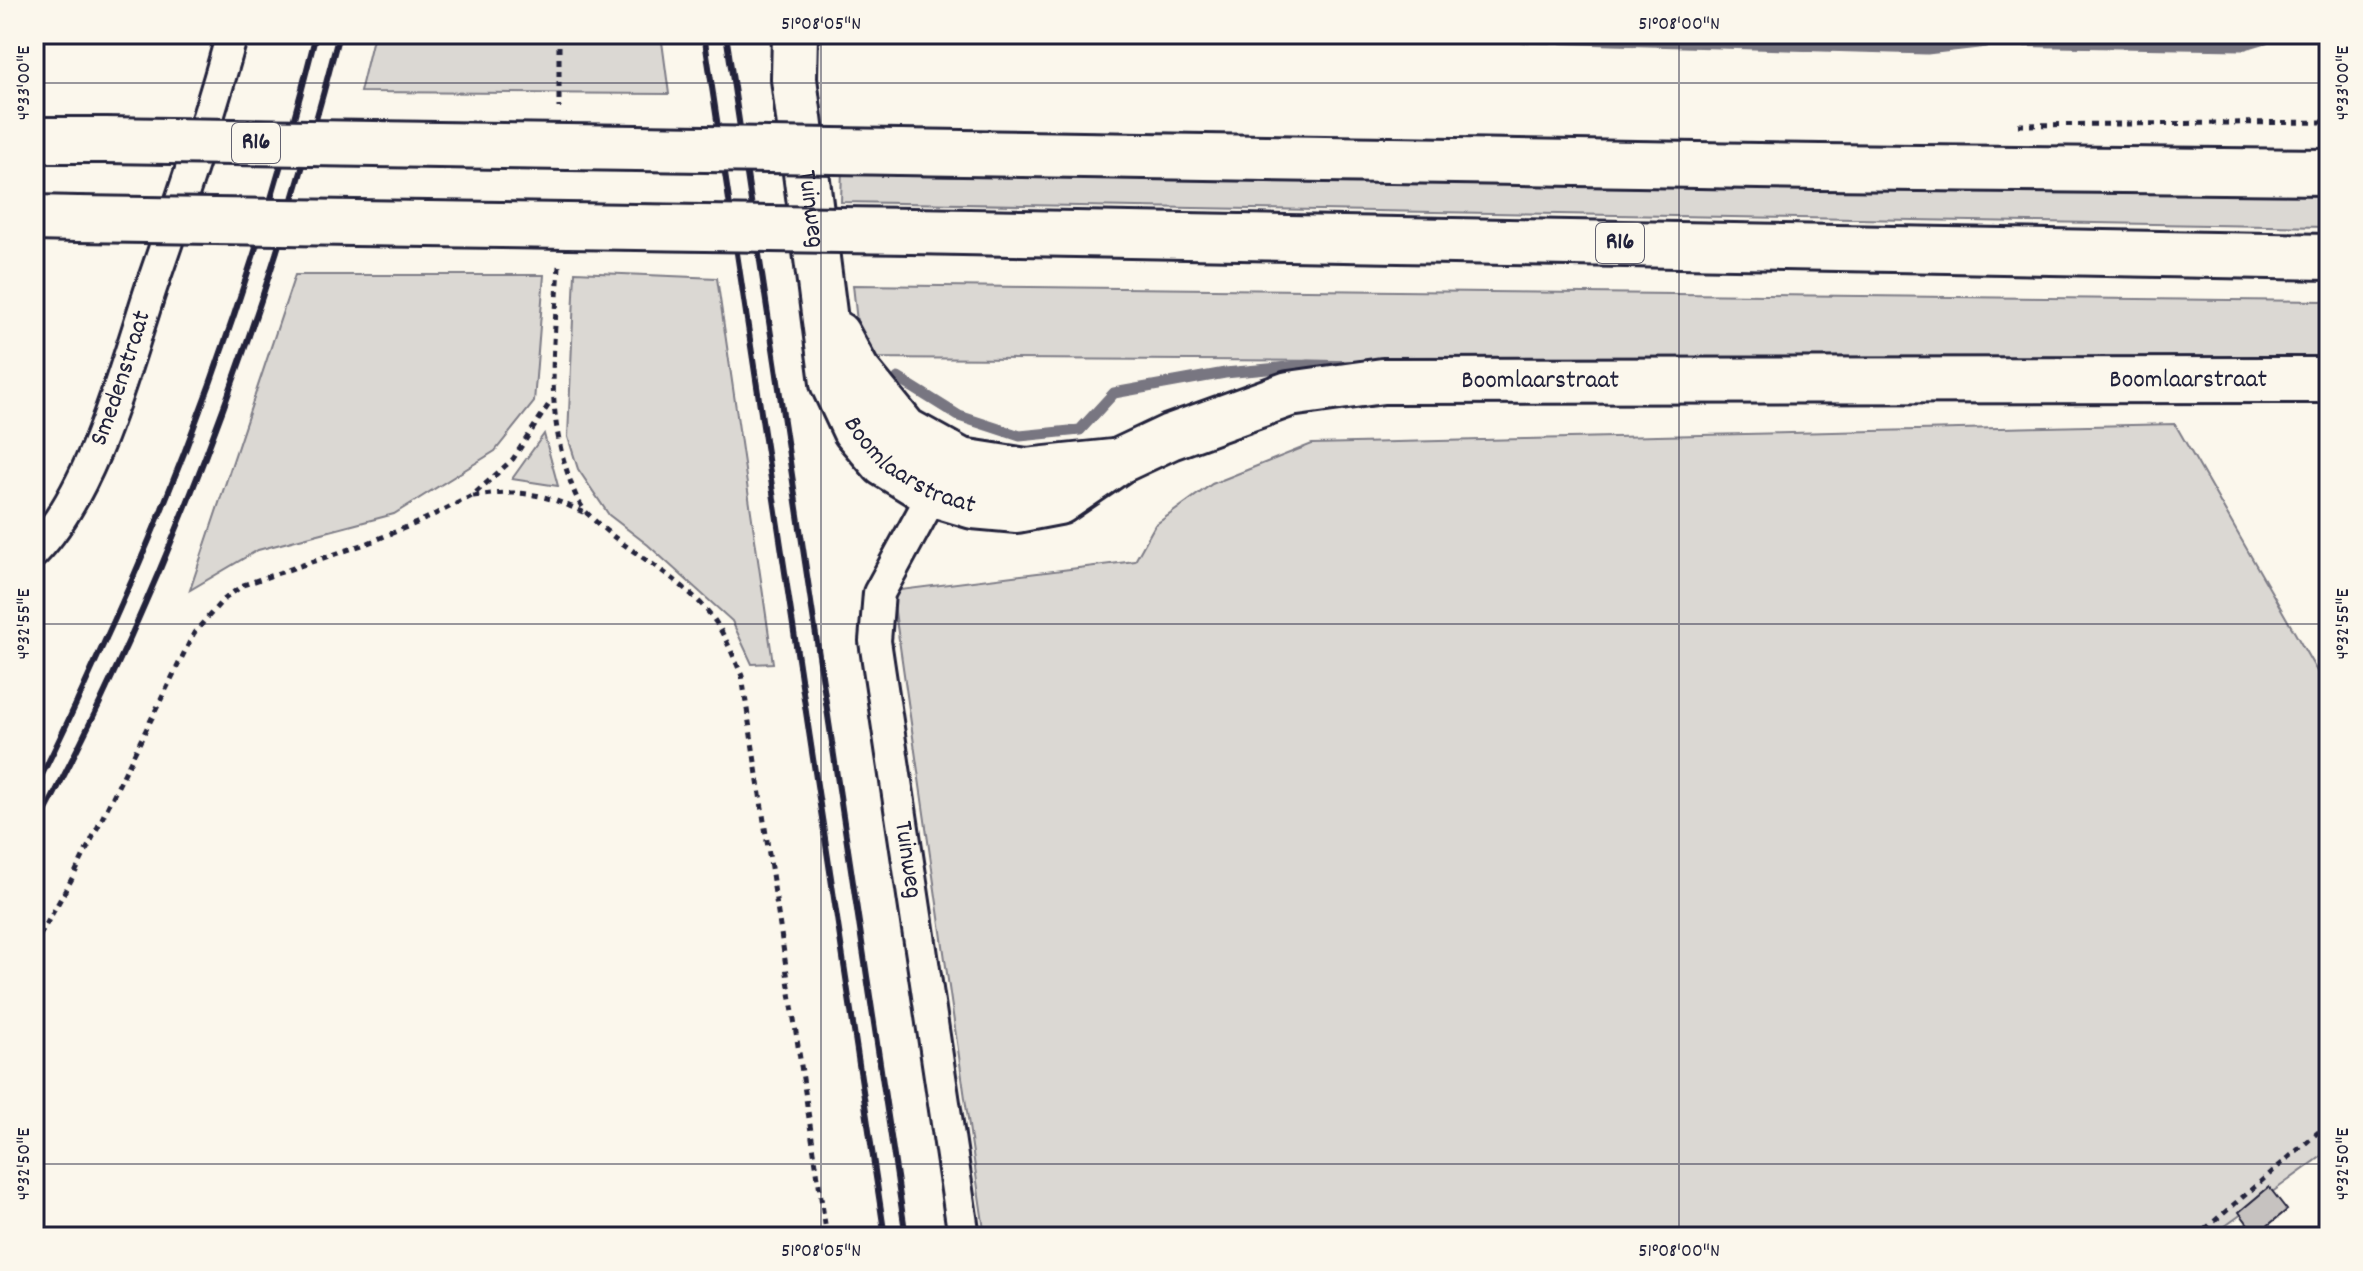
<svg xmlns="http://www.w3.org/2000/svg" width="2363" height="1271" font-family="Dekko,sans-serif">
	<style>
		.green { fill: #dbd8d3; stroke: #7e7d87; stroke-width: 2 }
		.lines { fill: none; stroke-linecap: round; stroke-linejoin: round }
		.stream { stroke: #787681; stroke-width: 11 }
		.building { fill: #c6c2c0; stroke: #22223b; stroke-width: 2 }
		.street-casing { stroke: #22223b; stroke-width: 36 }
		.secondary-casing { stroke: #22223b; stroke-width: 50 }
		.highway-casing { stroke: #22223b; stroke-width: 50 }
		.path { stroke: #22223b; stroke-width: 5; stroke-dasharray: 6 6; stroke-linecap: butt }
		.street { stroke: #fbf7ec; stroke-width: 30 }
		.secondary { stroke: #fbf7ec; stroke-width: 44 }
		.highway { stroke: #fbf7ec; stroke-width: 44 }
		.rail { stroke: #22223b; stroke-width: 6 }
		.highway-bridge-casing { stroke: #22223b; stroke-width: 50; stroke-linecap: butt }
		.highway-bridge { stroke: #fbf7ec; stroke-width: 44 }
		.ticks { fill: none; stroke: #22223b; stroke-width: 2; stroke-opacity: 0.45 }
		.labels { text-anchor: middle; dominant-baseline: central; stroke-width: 6; stroke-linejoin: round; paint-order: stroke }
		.shield { fill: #fbf7ec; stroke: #636270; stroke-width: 2 }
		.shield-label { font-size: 24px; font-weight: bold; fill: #22223b }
		.street-label { font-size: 26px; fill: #22223b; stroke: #fbf7ec }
		.neatline { fill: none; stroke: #22223b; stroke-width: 3 }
		.ticks-label { font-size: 20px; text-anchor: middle; fill: #22223b }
	</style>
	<rect width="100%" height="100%" fill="#fbf7ec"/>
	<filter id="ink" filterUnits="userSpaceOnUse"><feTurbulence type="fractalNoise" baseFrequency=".0125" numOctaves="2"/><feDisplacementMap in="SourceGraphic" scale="16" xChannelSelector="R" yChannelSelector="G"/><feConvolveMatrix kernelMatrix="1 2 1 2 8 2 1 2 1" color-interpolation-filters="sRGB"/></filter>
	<g filter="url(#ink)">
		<path class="green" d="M374 34H661L669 94 360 92Z
			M842 168 914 172 2329 194V227L841 202Z
			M575 272 717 278 773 663 752 664 732 621 648 545 609 515 578 469 568 437Z
			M295 275H544L534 402 495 451 394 514 258 550 190 590Z
			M853 285 2329 301V367L861 358Z
			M2175 424 2326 687 2329 686V1151L2210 1237H985L892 591 1135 561 1155 525 1212 484 1312 444Z
			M544 434 558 486 512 479Z"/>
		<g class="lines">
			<path class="stream" d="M1397 34 1927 49 1995 41 2242 45 2279 34
				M898 378 959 416 1020 436 1080 430 1114 393 1225 373 1309 365 1350 366"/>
		</g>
		<path class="building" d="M2269 1187 2287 1210 2256 1235 2239 1212Z"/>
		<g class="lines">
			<defs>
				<g id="street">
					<path id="s1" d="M933 494 879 593 875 641 964 1237"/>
					<path id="s2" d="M34 552C94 490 124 370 151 288 180 204 209 120 232 34"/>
				</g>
				<g id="secondary">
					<path id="s3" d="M795 34 794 79 833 383 855 430 884 464 933 494 973 506 1017 510 1059 502 1119 461 1170 437 1289 394 1383 381 2329 380"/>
					<path d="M837 334 857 371 905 430 961 461 1026 471 1113 462"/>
				</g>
				<path id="highway" d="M34 140H105
					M899 152 1820 167 2329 172
					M34 218 78 219
					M911 231 2329 257"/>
			</defs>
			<use href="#street" class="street-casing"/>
			<use href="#secondary" class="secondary-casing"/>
			<use href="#highway" class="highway-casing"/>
			<path class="path" d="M559 34V108
				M2018 125 2329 122
				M559 266C555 339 544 407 569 477 573 490 579 506 589 515 627 554 684 576 715 621 726 638 734 657 742 676L827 1237
				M473 496C523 490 541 492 587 514
				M34 946 74 875 194 633 222 601 243 585 368 543 419 522 472 496 513 459 551 401
				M2196 1237 2329 1123"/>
			<use href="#street" class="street"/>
			<use href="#secondary" class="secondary"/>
			<use href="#highway" class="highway"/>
			<path class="rail" d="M704 34 885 1237
				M726 34 906 1237
				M34 790C57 747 77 702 97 658 190 458 263 248 316 34
				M34 833C169 581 268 311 339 34"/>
			<defs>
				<path id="highway-bridge" d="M105 140 899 152
					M78 219 911 231"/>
			</defs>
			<use href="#highway-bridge" class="highway-bridge-casing"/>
			<use href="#highway-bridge" class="highway-bridge"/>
		</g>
	</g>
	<path class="ticks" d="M821 34V1237M1679 34V1237M34 83H2329M34 624H2329M34 1164H2329"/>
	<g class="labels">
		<g class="shield">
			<rect x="232" y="123" width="48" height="40" rx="6"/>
			<rect x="1596" y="223" width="48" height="40" rx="6"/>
		</g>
		<g class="shield-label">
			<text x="256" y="143">R16</text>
			<text x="1620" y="243">R16</text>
		</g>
		<g class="street-label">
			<text stroke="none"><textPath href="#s3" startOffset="176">Tuinweg</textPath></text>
			<text stroke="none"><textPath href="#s2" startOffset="196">Smedenstraat</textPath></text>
			<text stroke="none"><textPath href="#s3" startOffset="1790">Boomlaarstraat</textPath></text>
			<text stroke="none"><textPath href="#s3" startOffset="1142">Boomlaarstraat</textPath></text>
			<text stroke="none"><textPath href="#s3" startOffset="470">Boomlaarstraat</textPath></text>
			<text stroke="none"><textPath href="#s1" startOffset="382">Tuinweg</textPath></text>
		</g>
	</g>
	<rect width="2363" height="1271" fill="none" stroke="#fbf7ec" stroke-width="88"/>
	<rect x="44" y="44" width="2275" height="1183" class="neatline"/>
	<g class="ticks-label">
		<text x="821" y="29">51°08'05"N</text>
		<text x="1679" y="29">51°08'00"N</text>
		<text transform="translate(2341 83) rotate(-90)" y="7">4°33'00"E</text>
		<text transform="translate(22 83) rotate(-90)" y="7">4°33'00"E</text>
		<text transform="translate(2341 624) rotate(-90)" y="7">4°32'55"E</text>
		<text transform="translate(22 624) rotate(-90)" y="7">4°32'55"E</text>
		<text transform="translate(2341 1164) rotate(-90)" y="7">4°32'50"E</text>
		<text transform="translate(22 1164) rotate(-90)" y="7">4°32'50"E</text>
		<text x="821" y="1256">51°08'05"N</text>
		<text x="1679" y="1256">51°08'00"N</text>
	</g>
</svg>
